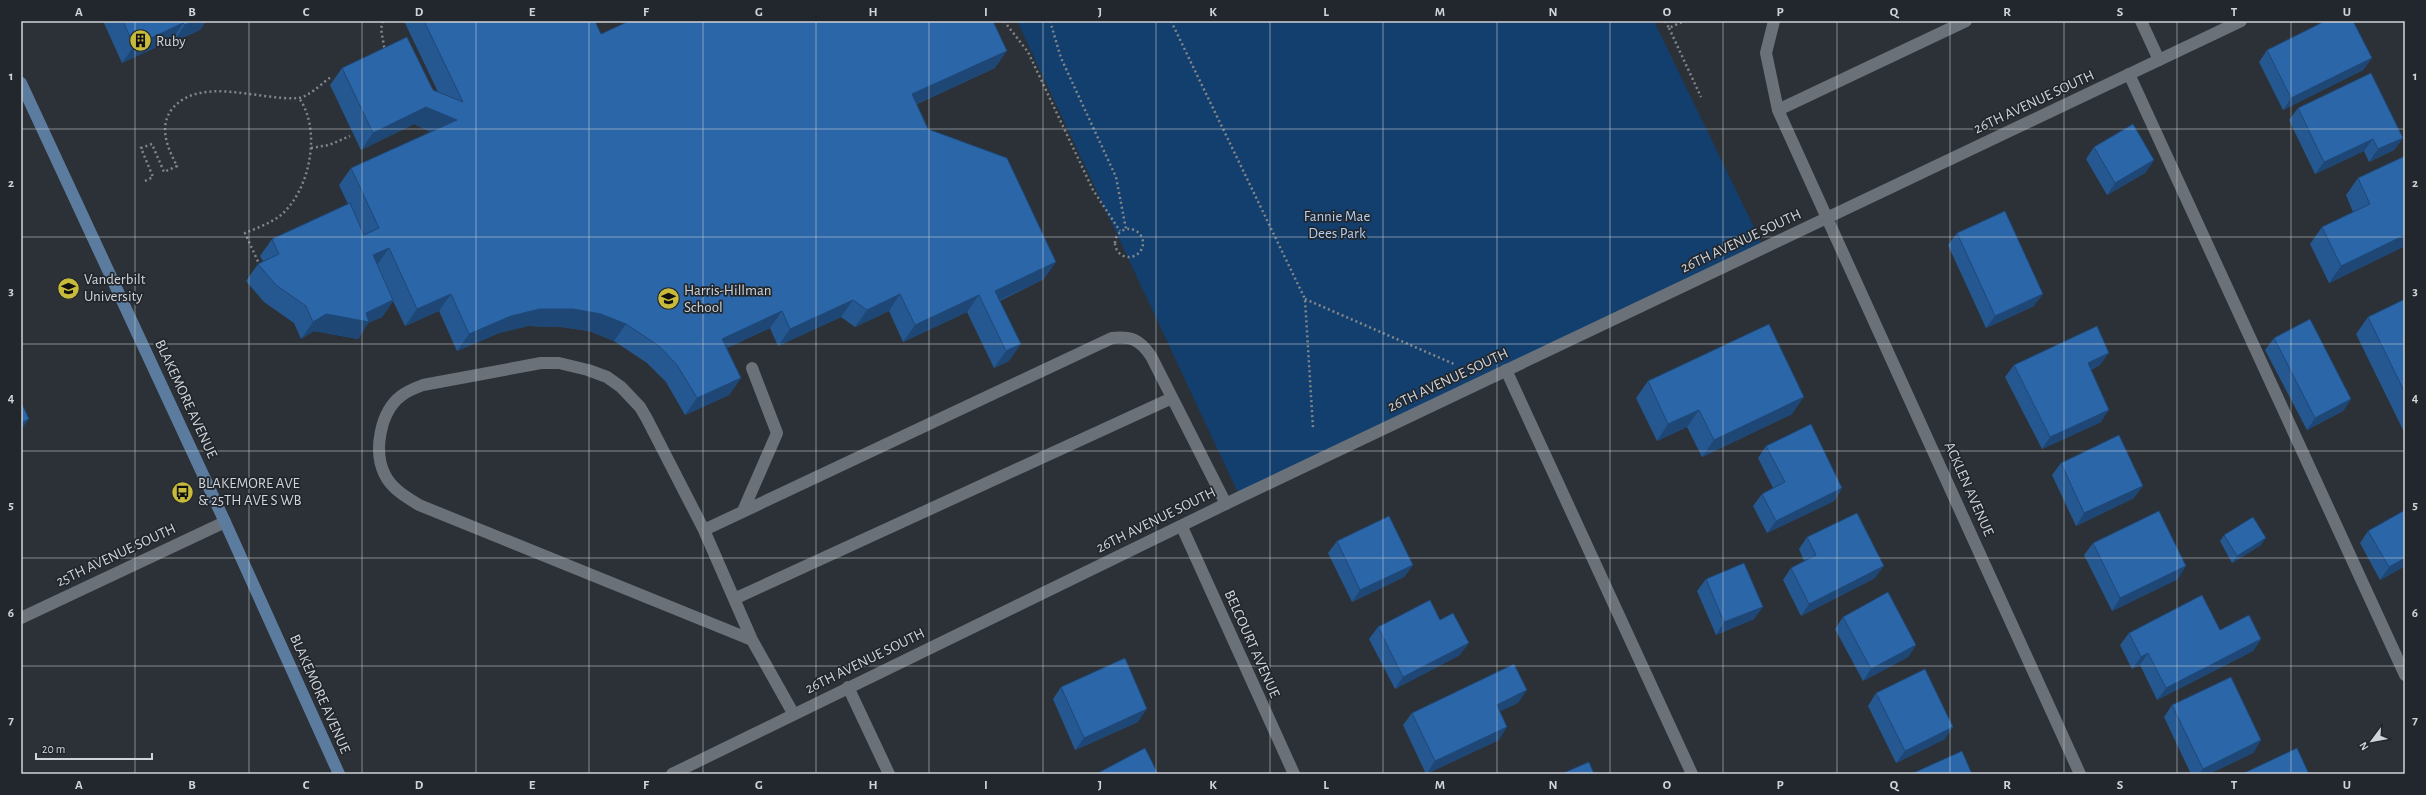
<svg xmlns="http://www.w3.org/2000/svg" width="2426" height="795" font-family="'Alegreya Sans',sans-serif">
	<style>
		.green { fill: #133f6e }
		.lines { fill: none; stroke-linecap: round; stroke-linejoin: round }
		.path { stroke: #81868b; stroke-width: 2.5; stroke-dasharray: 2 3; stroke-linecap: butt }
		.lane { stroke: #6b7179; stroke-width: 12 }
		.street { stroke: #6b7179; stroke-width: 12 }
		.secondary { stroke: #5c7c9f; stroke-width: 12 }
		.wall { fill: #255890 }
		.shaded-wall { fill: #1e4776 }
		.building { fill: #2b66a8; stroke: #1e4776 }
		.grid { fill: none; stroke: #d0d4d8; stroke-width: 1; stroke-opacity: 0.55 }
		.labels { text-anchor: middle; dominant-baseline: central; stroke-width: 3.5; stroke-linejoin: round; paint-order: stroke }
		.poi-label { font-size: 15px; fill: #d0d4d8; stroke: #22272d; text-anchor: start }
		.street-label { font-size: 15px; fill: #d0d4d8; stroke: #22272d }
		.park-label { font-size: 15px; fill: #b0cef2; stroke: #22272d }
		.neatline { fill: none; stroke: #d0d4d8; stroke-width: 1.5 }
		.grid-label { font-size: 13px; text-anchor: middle; font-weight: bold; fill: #d0d4d8 }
	</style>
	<rect width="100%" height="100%" fill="#2c3137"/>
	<path class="green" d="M1017 21H1654L1764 248 1240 497Z"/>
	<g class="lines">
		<path class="path" d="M383 21 381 29 385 52
			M1004 21 1028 52 1093 190 1120 231
			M1050 21 1061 58 1116 177 1126 229
			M1171 21 1305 299 1313 428
			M1665 21 1669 28 1684 21
			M1669 28 1701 97
			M311 148 329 145 350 136
			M145 181 153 177 141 148 152 144 164 172 177 166C168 149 158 127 172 109 200 75 260 101 298 98 309 97 322 83 331 77
			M1115 243a14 14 0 1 1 28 0a14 14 0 1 1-28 0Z
			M260 266 245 233C257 228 271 223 281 215 310 190 322 130 299 98
			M1305 299 1454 364"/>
		<path class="lane" d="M1774 21 1766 53 1778 110 1827 218
			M2141 21 2159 60
			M2129 74 2405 675
			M1778 110 1966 21
			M1506 370 1692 774
			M743 511 777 433 752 368
			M704 530 1112 338C1132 336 1140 340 1151 356L1226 504
			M734 599 1172 398
			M752 640 419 505C406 497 392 489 385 475 373 452 380 412 401 396 407 391 415 388 423 385L541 363H559L588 370 607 377 621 387 640 407 647 419 704 530 752 640 793 713
			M848 687 889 774"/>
		<path class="street" d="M1827 218 2080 774
			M1182 527 1294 774
			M21 618 225 522
			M672 774 1240 497 2241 21"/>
		<path class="secondary" d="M21 83 225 522 339 774"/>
	</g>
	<path class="wall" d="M103 21H206L200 30 173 42 172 40 122 63Z
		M404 21H595L601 34 995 68 917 104 928 129 1044 279 1000 301 1009 361 994 368 967 312 903 342 889 311 855 327 841 317 778 346 770 328 727 348 741 378 729 395 685 415 666 382 647 363 614 341 589 331 561 327 528 326 499 333 457 351 439 311 405 326 393 301 382 317 368 323 358 339 314 331 301 339 294 323 264 302 246 281 258 264 263 261 260 256 272 239 348 204 339 185 351 168 431 132 414 124 361 150 330 85 342 68 433 90 438 92Z
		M2267 50 2372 58 2363 70 2283 110 2259 62Z
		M2298 108 2403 138 2394 150 2369 162 2364 151 2315 174 2289 120Z
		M2094 147 2154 160 2145 173 2107 195 2086 159Z
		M2405 156V246L2329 283 2310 244 2322 227 2353 212 2346 195 2358 178Z
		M1957 233 2034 306 1986 328 1948 245Z
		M2405 299V434L2356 334 2368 317Z
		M2274 338 2351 399 2343 411 2307 430 2265 350Z
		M2014 365H2100L2091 370 2101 422 2042 449 2005 377Z
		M1648 381 1792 414 1702 457 1687 427 1657 441 1636 398Z
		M1766 446 1842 488 1834 501 1767 533 1753 506 1762 494 1773 488 1758 458Z
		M2061 463 2134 498 2076 526 2052 475Z
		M2368 531 2405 566 2380 580 2360 543Z
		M2224 535 2261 545 2232 563 2220 541Z
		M1807 537 1875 578 1801 616 1783 580 1791 568 1804 561 1799 549Z
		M1337 541 1413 565 1404 577 1352 602 1328 553Z
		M2093 543 2178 579 2112 611 2084 555Z
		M1706 579 1754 619 1716 635 1697 591Z
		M1843 617 1916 645 1908 657 1863 681 1835 629Z
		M1440 620 1460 655 1395 689 1369 639 1378 627Z
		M2220 630 2261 639 2253 651 2157 700 2140 665 2132 669 2120 645 2129 633Z
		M1061 687 1138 722 1075 750 1053 699Z
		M1876 693 1945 739 1896 763 1868 706Z
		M1518 703 1500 711 1499 740 1426 774 1403 725 1412 713Z
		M2172 705 2261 740 2253 753 2209 774H2191L2164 717Z"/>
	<path class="shaded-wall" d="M194 21H206L200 30 173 42 185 25Z
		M183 23 172 40 122 63 134 46Z
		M1007 51 995 68 900 111 912 94Z
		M2372 58 2363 70 2283 110 2291 98Z
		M426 107 457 120 445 137 414 124 361 150 373 133Z
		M2403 138 2394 150 2369 162 2378 149Z
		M2373 139 2364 151 2315 174 2324 162Z
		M2154 160 2145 173 2107 195 2115 183Z
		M2405 235V246L2329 283 2341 266Z
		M389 248 377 265 373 255Z
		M1056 262 1044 279 985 307 995 291Z
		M451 294 439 311 405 326 417 309Z
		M900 294 889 311 855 327 867 310Z
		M2043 294 2034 306 1986 328 1995 316Z
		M979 295 967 312 903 342 915 325Z
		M393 300 382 317 368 323 358 339 314 331 301 339 313 322 326 314 366 313Z
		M853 300 841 317 778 346 790 329Z
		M540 309H573L601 314 626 324 614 341 589 331 561 327 528 326 499 333 457 351 469 334 511 316Z
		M782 311 770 328 710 356 722 339Z
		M1021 344 1009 361 994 368 1006 351Z
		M2109 353 2100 365 2079 375 2088 363Z
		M741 378 729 395 685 415 697 398Z
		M1804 397 1792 414 1702 457 1714 440Z
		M2351 399 2343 411 2307 430 2315 418Z
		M1699 410 1687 427 1657 441 1668 424Z
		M2109 410 2101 422 2042 449 2050 437Z
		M29 419 21 430V423Z
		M2143 486 2134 498 2076 526 2084 513Z
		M1842 488 1834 501 1767 533 1776 521Z
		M2266 538 2261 545 2232 563 2237 556Z
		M2405 558V566L2380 580 2389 567Z
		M1413 565 1404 577 1352 602 1360 590Z
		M1884 566 1875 578 1801 616 1809 604Z
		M2186 566 2178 579 2112 611 2120 598Z
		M1763 607 1754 619 1716 635 1724 622Z
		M2261 639 2253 651 2157 700 2166 688Z
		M1469 643 1460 655 1395 689 1403 677Z
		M1916 645 1908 657 1863 681 1871 669Z
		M2148 653 2140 665 2132 669 2141 657Z
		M1527 690 1518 703 1488 717 1497 705Z
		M1147 709 1138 722 1075 750 1084 738Z
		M1507 727 1499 740 1426 774 1435 761Z
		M1953 727 1945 739 1896 763 1905 751Z
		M2261 740 2253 753 2209 774H2199L2203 769Z"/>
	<path class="building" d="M123 21H194L185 25 183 23 134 46Z
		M424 21H595L601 34 629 21H993L1007 51 912 94 928 129 1007 158 1056 262 995 291 1021 344 1006 351 979 295 915 325 900 294 867 310 853 300 790 329 782 311 722 339 741 378 697 398 677 365 659 346 626 324 601 314 573 309H540L511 316 469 334 451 294 417 309 389 248 373 255 393 300 366 313 369 322 326 314 313 322 306 306 276 285 258 264 279 254 272 239 350 203 364 235 379 228 351 168 457 120 426 107 373 133 342 68 407 37 433 90 463 102Z
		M2325 21H2353L2372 58 2291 98 2267 50Z
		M2371 73 2403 138 2378 149 2373 139 2324 162 2298 108Z
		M2133 124 2154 160 2115 183 2094 147Z
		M2405 156V235L2341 266 2322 227 2370 204 2358 178Z
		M2005 211 2043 294 1995 316 1957 233Z
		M2405 299V393L2368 317Z
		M2310 319 2351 399 2315 418 2274 338Z
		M1769 324 1804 397 1714 440 1699 410 1668 424 1648 381Z
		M2097 326 2109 353 2088 363 2109 410 2050 437 2014 365Z
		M21 402 29 419 21 423Z
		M1811 424 1842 488 1776 521 1762 494 1785 482 1766 446Z
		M2119 435 2143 486 2084 513 2061 463Z
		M2405 510V558L2389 567 2368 531Z
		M2159 511 2186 566 2120 598 2093 543Z
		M1857 513 1884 566 1809 604 1791 568 1816 555 1807 537Z
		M1389 516 1413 565 1360 590 1337 541Z
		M2253 517 2266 538 2237 556 2224 535Z
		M1744 563 1763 607 1724 622 1706 579Z
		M1888 592 1916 645 1871 669 1843 617Z
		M2202 595 2220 630 2249 615 2261 639 2166 688 2148 653 2141 657 2129 633Z
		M1430 600 1440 620 1453 613 1469 643 1403 677 1378 627Z
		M1125 658 1147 709 1084 738 1061 687Z
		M1514 664 1527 690 1497 705 1507 727 1435 761 1412 713Z
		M1925 669 1953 727 1905 751 1876 693Z
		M2231 677 2261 740 2203 769 2172 705Z
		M1145 748 1158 774H1096Z
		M2297 748 2309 774H2242Z
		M1962 751 1972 774H1911Z
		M1589 762 1594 774H1561Z"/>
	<path class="grid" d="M135 21V774M249 21V774M362 21V774M476 21V774M589 21V774M703 21V774M816 21V774M929 21V774M1043 21V774M1156 21V774M1270 21V774M1383 21V774M1497 21V774M1610 21V774M1723 21V774M1837 21V774M1950 21V774M2064 21V774M2177 21V774M2291 21V774M21 129H2405M21 237H2405M21 344H2405M21 451H2405M21 558H2405M21 666H2405"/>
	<defs>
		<symbol id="building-disc" viewBox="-11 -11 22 22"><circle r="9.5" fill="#c8bb3b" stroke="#22272d"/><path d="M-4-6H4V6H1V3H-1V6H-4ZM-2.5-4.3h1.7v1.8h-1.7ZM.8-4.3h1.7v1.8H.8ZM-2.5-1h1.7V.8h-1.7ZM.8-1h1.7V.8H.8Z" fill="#111"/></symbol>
		<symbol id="university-disc" viewBox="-11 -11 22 22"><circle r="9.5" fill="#c8bb3b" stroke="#22272d"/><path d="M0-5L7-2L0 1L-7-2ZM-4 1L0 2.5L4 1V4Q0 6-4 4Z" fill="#111"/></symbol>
		<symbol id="school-disc" viewBox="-11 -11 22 22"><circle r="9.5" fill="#c8bb3b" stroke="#22272d"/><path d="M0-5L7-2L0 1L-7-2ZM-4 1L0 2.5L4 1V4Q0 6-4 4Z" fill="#111"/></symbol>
		<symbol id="bus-disc" viewBox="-11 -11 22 22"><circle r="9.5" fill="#c8bb3b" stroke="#22272d"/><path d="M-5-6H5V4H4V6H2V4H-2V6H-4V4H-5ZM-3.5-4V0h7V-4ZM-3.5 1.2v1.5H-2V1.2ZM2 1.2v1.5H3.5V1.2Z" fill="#111"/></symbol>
	</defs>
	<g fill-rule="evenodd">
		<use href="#building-disc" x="128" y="28" width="25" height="25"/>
		<use href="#university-disc" x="56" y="276" width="25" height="25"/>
		<use href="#school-disc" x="656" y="286" width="25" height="25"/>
		<use href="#bus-disc" x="170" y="480" width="25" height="25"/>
	</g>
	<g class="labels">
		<g class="poi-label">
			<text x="156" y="41">Ruby</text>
			<text x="84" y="279">Vanderbilt<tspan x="84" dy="17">University</tspan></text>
			<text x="684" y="290">Harris-Hillman<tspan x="684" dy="17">School</tspan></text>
			<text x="198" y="483">BLAKEMORE AVE<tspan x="198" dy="17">&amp; 25TH AVE S WB</tspan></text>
		</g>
		<g class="street-label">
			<text transform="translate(2034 102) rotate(-25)">26TH AVENUE SOUTH</text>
			<text transform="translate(1741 241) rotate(-25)">26TH AVENUE SOUTH</text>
			<text transform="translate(1448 380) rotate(-25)">26TH AVENUE SOUTH</text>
			<text transform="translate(186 399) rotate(65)">BLAKEMORE AVENUE</text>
			<text transform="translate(1969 489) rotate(66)">ACKLEN AVENUE</text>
			<text transform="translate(1156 520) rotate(-26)">26TH AVENUE SOUTH</text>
			<text transform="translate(116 555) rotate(-25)">25TH AVENUE SOUTH</text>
			<text transform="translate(1252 644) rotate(66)">BELCOURT AVENUE</text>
			<text transform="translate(865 661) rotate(-26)">26TH AVENUE SOUTH</text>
			<text transform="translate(320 694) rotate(66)">BLAKEMORE AVENUE</text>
		</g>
		<g class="park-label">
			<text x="1337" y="216">Fannie Mae<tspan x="1337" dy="17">Dees Park</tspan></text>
		</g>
	</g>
	<rect width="2426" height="795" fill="none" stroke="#22272d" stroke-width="44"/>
	<g transform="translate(2372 741) rotate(238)" stroke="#22272d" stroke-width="3" paint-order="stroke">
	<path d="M0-3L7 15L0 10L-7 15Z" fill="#d0d4d8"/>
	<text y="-6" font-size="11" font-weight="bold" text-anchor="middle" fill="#d0d4d8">N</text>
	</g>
	<path d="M36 753v6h116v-6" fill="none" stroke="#d0d4d8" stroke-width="2"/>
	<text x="42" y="753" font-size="12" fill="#d0d4d8" stroke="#22272d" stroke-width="3" paint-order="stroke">20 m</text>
	<rect x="22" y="22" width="2382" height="751" class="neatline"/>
	<g class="grid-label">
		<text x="79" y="16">A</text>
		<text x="192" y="16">B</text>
		<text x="306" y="16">C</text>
		<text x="419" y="16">D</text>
		<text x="532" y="16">E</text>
		<text x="646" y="16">F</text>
		<text x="759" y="16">G</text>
		<text x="873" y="16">H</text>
		<text x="986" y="16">I</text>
		<text x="1100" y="16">J</text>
		<text x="1213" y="16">K</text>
		<text x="1326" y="16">L</text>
		<text x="1440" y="16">M</text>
		<text x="1553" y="16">N</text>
		<text x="1667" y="16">O</text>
		<text x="1780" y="16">P</text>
		<text x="1894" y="16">Q</text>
		<text x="2007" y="16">R</text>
		<text x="2120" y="16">S</text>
		<text x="2234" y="16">T</text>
		<text x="2347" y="16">U</text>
		<text x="11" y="80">1</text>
		<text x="2415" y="80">1</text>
		<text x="11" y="187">2</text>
		<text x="2415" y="187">2</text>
		<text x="11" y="295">3</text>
		<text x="2415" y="295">3</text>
		<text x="11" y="402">4</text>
		<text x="2415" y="402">4</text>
		<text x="11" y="509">5</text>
		<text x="2415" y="509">5</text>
		<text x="11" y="617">6</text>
		<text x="2415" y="617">6</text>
		<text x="11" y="724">7</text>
		<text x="2415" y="724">7</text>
		<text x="79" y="789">A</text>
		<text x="192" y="789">B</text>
		<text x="306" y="789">C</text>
		<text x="419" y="789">D</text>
		<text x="532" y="789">E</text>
		<text x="646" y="789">F</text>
		<text x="759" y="789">G</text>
		<text x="873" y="789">H</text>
		<text x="986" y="789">I</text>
		<text x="1100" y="789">J</text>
		<text x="1213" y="789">K</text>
		<text x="1326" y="789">L</text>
		<text x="1440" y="789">M</text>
		<text x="1553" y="789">N</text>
		<text x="1667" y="789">O</text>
		<text x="1780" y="789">P</text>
		<text x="1894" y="789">Q</text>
		<text x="2007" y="789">R</text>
		<text x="2120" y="789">S</text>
		<text x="2234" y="789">T</text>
		<text x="2347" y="789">U</text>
	</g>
</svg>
